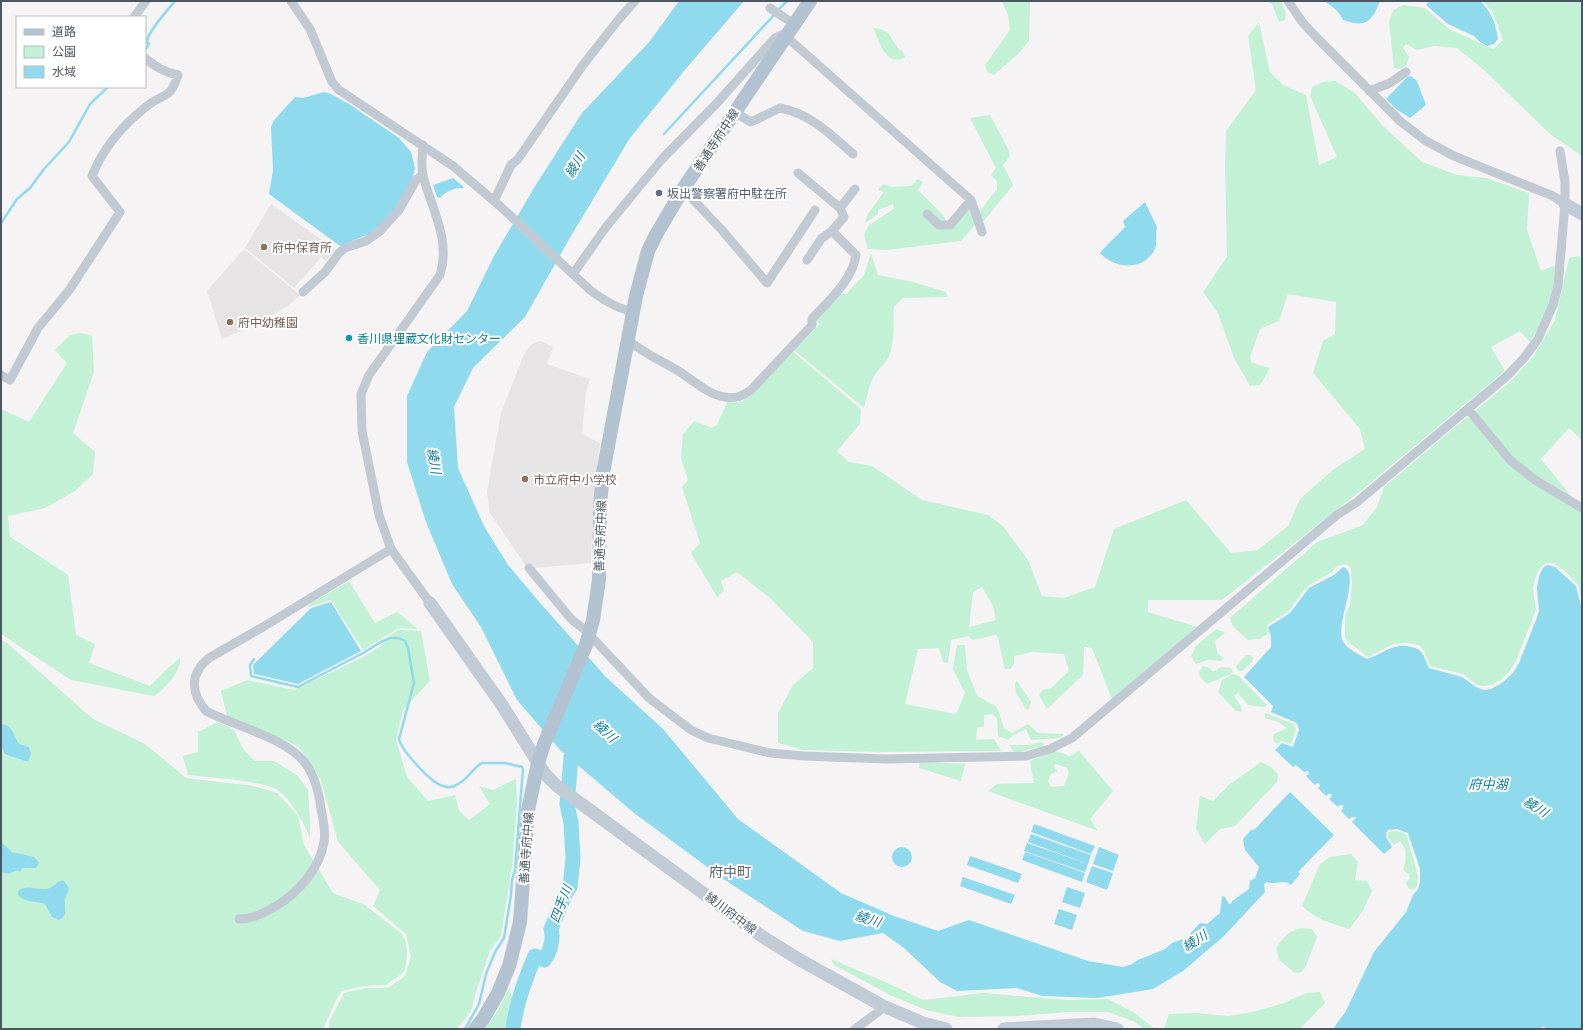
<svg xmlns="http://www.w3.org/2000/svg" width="1583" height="1030" font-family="Poppins,'Noto Sans JP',sans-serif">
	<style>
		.education { fill: #e6e4e5 }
		.green { fill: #c3f1d5; fill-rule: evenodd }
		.water { fill: #90daee }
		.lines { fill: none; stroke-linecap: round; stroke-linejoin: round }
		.stream { stroke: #90daee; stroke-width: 2.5 }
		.river { stroke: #90daee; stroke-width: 15 }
		.street { stroke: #c1cad2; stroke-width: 9 }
		.secondary { stroke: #c1cbd6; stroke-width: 13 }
		.primary { stroke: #b3c2d1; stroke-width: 14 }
		.service-dot { fill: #5c6f8a; stroke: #fff; stroke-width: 1.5 }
		.education-dot { fill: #8d6e63; stroke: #fff; stroke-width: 1.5 }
		.culture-dot { fill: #0f9aa8; stroke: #fff; stroke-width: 1.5 }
		.labels { text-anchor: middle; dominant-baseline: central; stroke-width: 4; stroke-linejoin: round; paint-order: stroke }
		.street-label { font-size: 12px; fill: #4a5661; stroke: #fff }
		.service-label { font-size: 12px; fill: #4e5e75; stroke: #fff; text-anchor: start }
		.education-label { font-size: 12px; fill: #785e54; stroke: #fff; text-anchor: start }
		.culture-label { font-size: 12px; fill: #0d838f; stroke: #fff; text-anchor: start }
		.water-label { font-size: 13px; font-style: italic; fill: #0c7c9b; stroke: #fff }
		.quarter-label { font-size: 14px; fill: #5f6368; stroke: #fff }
	</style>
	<rect width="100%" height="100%" fill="#f5f3f3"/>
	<path class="education" d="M271 204 336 250 326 261 321 257 294 288 245 248Z
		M244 249 300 295 288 306 261 322V323L222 339 207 291Z
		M541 341 553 347 547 364 590 379 586 392 582 434 600 443 593 498 591 563 534 568 526 566 490 513 487 492 501 413 525 352 533 343Z"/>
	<path class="green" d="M1002 1H1030L1029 41 1018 54 994 75 987 72 985 65 1010 30 1008 15Z
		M1266 1H1281L1286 14 1285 20 1279 22 1272 4Z
		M1483 1H1582V156L1550 134 1485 71 1457 48 1434 46 1417 50 1406 44 1403 48 1409 57 1406 66 1401 69 1394 68 1389 22 1393 10 1403 5 1425 8 1449 29 1493 49 1503 40 1493 13Z
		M1259 22 1270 72 1283 85 1306 95 1319 165 1337 157 1310 96 1312 87 1323 82 1336 81 1355 93 1382 125 1422 162 1457 175 1486 178 1529 193 1527 230 1541 271 1558 264 1553 294 1544 318 1530 342 1520 331 1491 347 1505 371 1363 489 1222 600H1148V612L1197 627 1112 699 1092 648 1084 647 1083 675 1047 709 1039 695 1043 690 1051 688 1069 671 1064 654 1032 652 1014 656V664L1010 669H1005L998 638 996 635 972 640 969 636 951 640 948 663 943 662 939 648 918 649 905 704 956 714 965 693 953 669 957 645H965L967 670 977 696 997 707 1004 728 1012 733 1028 724 1038 733 1063 734V736L1059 738 1031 740 1026 729 1012 736 1008 740 998 736 997 718 992 714 984 715V726L977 728 976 740 994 739 1001 751 880 752 804 750 778 743V713L793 685 813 668V642L770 598 737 572 721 581 724 591 717 597 691 553 700 543 682 487 688 480 681 458 683 434 694 421 712 428 717 425 727 402H742L791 350 861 409 860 424 837 451 849 462 872 466 922 500 988 515 1003 526 1028 560 1042 596 1064 598 1095 587 1114 529 1186 500 1231 553 1258 550 1288 526 1300 499 1334 469 1365 449 1360 429 1313 373 1323 341 1335 334 1336 302 1288 294 1279 321 1260 329 1250 357 1252 363 1270 368 1260 385 1250 386 1234 358 1218 313 1203 292 1227 257 1225 164 1226 131 1256 90 1248 36ZM982 587 993 606 996 620 969 627 973 592Z
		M873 28C896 30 888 42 903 52L905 57C886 69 879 40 873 28Z
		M990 115 1008 149 1010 156 1003 165 1013 185 984 221 974 226 961 241 886 250 868 249 864 235 869 225 894 209 893 204 878 210V214L865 223 868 214 884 192 878 190 883 184 892 187 911 186 918 179 923 182 918 190 943 215 946 221 961 218 970 207 981 210 997 189V181L991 175 996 168 970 118Z
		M871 253 878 275 913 282 946 292 947 297 903 298 894 307C893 322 895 338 890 353 887 362 882 366 876 373 869 383 867 397 864 408L794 350 820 324 816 321 839 294H846L864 275Z
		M1577 256 1582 258 1581 271 1582 278V440L1569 428 1541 459 1575 501 1582 505V603L1578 585 1565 571 1553 563H1546L1539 569 1535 579 1533 588 1536 610 1516 661 1509 672 1501 680 1491 685 1483 686 1477 685 1463 674 1430 666 1424 651 1419 645 1406 643 1393 644 1368 657 1347 641 1345 637V615L1350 605 1352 582 1351 569 1348 565 1343 564 1336 567 1332 572 1311 584 1304 590 1289 611 1267 625 1268 634 1259 639 1248 640C1241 633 1231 628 1230 618L1317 542 1363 525 1377 507 1384 487 1467 417 1472 419 1477 416 1476 410 1510 382 1533 357 1555 320 1569 258Z
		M81 333 92 336 94 372 73 433 95 452 93 474 75 491 45 508 8 516 10 537 68 575 76 635 95 644 89 663 150 686 168 668 180 658C182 670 164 690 154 696L71 680 1 634V409L29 422 67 363 55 350 70 335Z
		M349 581 375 623 397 612 418 629 399 628 363 650 331 600 309 607 308 605Z
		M1216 629 1225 633 1215 641 1217 652 1224 659 1221 661 1208 660 1196 664 1191 656 1196 646Z
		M398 630 421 631 430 681 403 710 396 740 407 777 428 801 455 795 459 811 469 820 490 804 479 786 493 790 516 779 517 804 512 867 501 936 490 951 475 995 471 1011 457 1029H329V1022L344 993 366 988H388L405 976 411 957 406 934 373 906 380 890 338 842 321 780 298 746 227 716 221 691 247 680 294 690 361 658 381 646 388 637Z
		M1 640 7 643 93 719 145 744 186 778 254 786 277 793 298 816 304 845 333 893 365 905 402 934 405 940 407 952 406 965 403 973 386 985 364 986 342 991 336 1000 323 1029H1Z
		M1246 655H1250L1253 658 1252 662 1242 671 1237 670 1236 666Z
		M1203 666 1210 668 1213 672 1221 667 1231 668 1233 671 1231 674 1207 684 1200 677 1199 672Z
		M1233 674 1239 676 1267 705 1264 707 1248 705 1238 693 1234 696 1241 706 1242 712 1236 711 1218 692 1222 680Z
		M1017 681 1031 702 1028 710 1026 709 1016 693 1015 684Z
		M1265 713 1294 724 1296 730 1291 744 1281 741 1277 744 1273 740 1274 734 1287 728 1278 722 1265 718Z
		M218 722 234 730 243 749 255 761H274L298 776 308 790 310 822V837C302 820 293 803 279 791 268 781 206 777 188 775L183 756 198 752V732Z
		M1041 742 1044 744V746L1015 753 1009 745H1029Z
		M1055 751 1070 756 1079 751 1113 791 1090 819 1098 831 988 791 997 784 1034 783 1030 761ZM1055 764 1067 768 1069 772 1064 786 1051 787 1048 781 1051 774 1058 771 1054 768Z
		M920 762 965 764 961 781 919 768Z
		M1261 762 1271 767 1278 774 1277 782 1235 826 1220 829 1205 844 1196 829 1200 796 1213 801 1230 784Z
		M1393 831 1403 832 1407 836 1418 876 1417 886 1413 890 1408 888 1406 883 1410 878 1409 874 1403 870C1406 860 1409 849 1399 841L1394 845 1387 837 1388 832Z
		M1351 854 1358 862 1355 880 1367 881 1372 891 1362 912 1349 929C1331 923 1316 920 1302 906L1320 864 1330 857Z
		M1302 928 1312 929 1317 937 1305 968 1301 972 1295 973 1279 960 1276 948C1283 937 1289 931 1302 928Z
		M831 959 883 981 923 1000 983 993 1067 1000 1108 999 1133 1012 1155 1029H1144L1135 1022 1108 1012H1069L1015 1016 959 1017 926 1010 890 995 834 965Z
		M510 987 513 1004 506 1029H485L496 1013Z
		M1320 992 1325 1003 1300 1029H1165L1164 1028 1169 1014 1196 1013 1228 1016 1257 1011 1284 1003 1306 993Z"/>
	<path class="water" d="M679 1H744L684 71 630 138 568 241 525 317 473 368 454 407 458 468 484 526 508 565 541 604 606 677 663 729 738 819 841 893 894 916 938 931 969 920 1088 961 1123 967 1132 964 1138 960 1165 949 1172 943 1186 938 1199 924 1201 923 1207 924 1220 913 1222 897 1224 896 1229 904H1231L1232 901 1249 889 1250 881 1255 878 1259 867 1245 850 1243 839 1251 830H1254L1290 792 1334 835 1298 872 1300 874 1291 885C1284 878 1274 886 1267 882L1264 884 1265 892 1224 936 1183 971 1153 989 1097 998 1042 996 1017 988 957 991 940 982 904 948 883 933 840 941 803 931 725 880 634 813 560 750 517 700 481 627 452 584 426 522 407 462V396L427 352 467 311 494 256 537 183 582 113 650 41Z
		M1324 1H1380C1372 22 1366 28 1343 20 1339 11 1332 6 1324 1Z
		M1429 1H1480C1491 11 1496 24 1498 39L1494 44 1487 46 1480 42 1474 36 1448 24 1426 5Z
		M1411 76 1417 81 1426 105 1410 118 1396 109 1386 99 1407 77Z
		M324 92 331 94 349 104 399 138 411 152 415 168 413 177 391 216 371 233 340 246 269 194 273 170 271 127 274 120 295 97 303 98Z
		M453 178 464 187 463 188C454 188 446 191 440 198L437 197 433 185Z
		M1145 202 1157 227C1155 235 1158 244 1154 251 1141 272 1114 268 1100 253 1108 243 1117 236 1125 227L1123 221Z
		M1547 565 1555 567 1576 586 1582 609V1029H1550L1543 1027 1539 1029H1333L1346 1011 1374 952 1406 912 1413 895 1418 889 1420 882V869L1408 833 1397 829 1388 830 1386 833V837L1392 847 1384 854 1352 822 1356 818 1355 817H1352L1349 819 1341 811 1343 808V805H1340L1338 807 1329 799 1332 796 1331 794H1328L1326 796 1318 788 1320 786V784L1317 783 1315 785 1306 776 1309 774 1308 771 1304 772 1296 765 1293 767 1275 750 1282 743 1293 747 1299 730 1297 723 1271 712 1273 706 1244 677 1271 647V637L1268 627 1290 613 1309 588 1334 575 1343 567C1363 574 1332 628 1344 643 1349 650 1360 655 1367 659 1383 654 1394 642 1411 647 1416 648 1419 649 1422 653 1425 657 1426 663 1429 668L1462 677 1476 687 1484 690 1491 689 1502 683 1513 673 1519 663 1536 620 1539 611 1537 588 1539 576 1543 568Z
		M331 602 361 651 298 684 254 674 253 665 311 608Z
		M1 724C14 726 12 734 19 744L29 747 31 754 28 762 5 754 1 746Z
		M1034 824 1095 846 1091 854 1031 832Z
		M1031 834 1091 855 1088 864 1028 842Z
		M1 842 12 852 34 857 39 863 36 868H22L20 872 17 870 9 874 1 872Z
		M1027 843 1088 864 1085 872 1024 851Z
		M892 857a10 10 0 1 1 20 0a10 10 0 1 1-20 0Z
		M1099 847 1119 855 1113 871 1093 864Z
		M1025 852 1085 873 1082 882 1022 860Z
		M970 856 1022 874 1018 883 967 865Z
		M1092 866 1113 873 1107 890 1086 882Z
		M963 877 1015 895 1011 904 960 886Z
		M63 880C73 891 67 890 65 900 64 908 69 915 59 920L52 917 45 904C34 900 28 904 18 895V891C27 884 35 890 46 889 53 888 56 882 63 880Z
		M1067 887 1085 893 1080 908 1062 902Z
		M1059 909 1077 915 1072 930 1054 924Z"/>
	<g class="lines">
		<path class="stream" d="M778 10 787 1
			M147 48 149 44 147 42C147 32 168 10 175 1
			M664 134 775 14
			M1 223 17 199 30 188 44 169 69 142 90 104 108 87
			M254 659 250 665 251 676 298 687 363 653 381 642 390 638H399L405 641 408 648 414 683 399 739C402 751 431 783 443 786 448 788 454 787 458 784 468 779 473 768 482 763H505L522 767 523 769 515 870 512 880 511 895 504 938 495 952 486 974 479 1004 465 1029"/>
		<path class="river" d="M513 1029C516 1004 525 979 535 956L544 960C550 953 554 938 551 929L566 892 570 887 573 859 571 823 567 804 572 746 575 741"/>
		<path class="street" d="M291 1 310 29 332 82 339 90 453 166 501 207 590 290C602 299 618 310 633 311
			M1288 1 1303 23 1320 41 1400 121 1426 141 1454 156 1553 196 1565 204
			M770 8 794 24
			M134 17 146 1
			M1369 91 1390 83 1406 72
			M734 112 751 122 780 108C811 114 830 134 853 154
			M423 145C422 155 421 166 423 176 432 210 451 240 440 275L369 375 361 394 362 431 379 515 391 549 430 603
			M683 189 721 229 767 283 815 210
			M494 201 511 165 518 159 583 65 619 19 635 1
			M840 208 855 189
			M927 214 939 225H950L971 200
			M807 260 822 238 832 231
			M573 274 606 227 662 159 716 104 775 38 781 35 790 40 971 200 982 232
			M303 292 325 272 339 253 345 248 366 241 380 231 399 210 416 180 423 175
			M628 340C643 353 662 361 680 372 694 381 709 395 725 397 736 399 742 396 751 390L812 325V319C829 300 852 281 856 255L832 231 844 217 840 208 798 173
			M1 375 10 380 38 328 70 289 120 212 92 176C103 148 124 124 147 106 165 92 170 100 178 75 164 72 156 67 145 58
			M1468 409 1510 460 1535 480 1582 508
			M529 568 571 619 585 630 649 698 691 730 708 738 770 753 804 756 887 759 1026 756 1050 749 1072 738 1337 515 1357 502 1507 376 1524 358 1538 339 1553 305 1558 286 1565 204V182L1560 151
			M239 919C254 919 263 913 276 906 298 893 320 868 324 842 326 831 323 819 321 809 319 792 315 776 305 763 287 738 234 726 206 711 191 693 189 674 209 658L263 627 391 549
			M855 1029 878 1012 883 1006"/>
		<path class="secondary" d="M1565 204 1582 214
			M430 603 502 705 545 774 557 786 763 937 800 960 883 1006 923 1023 946 1029
			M1004 1029 1094 1024 1117 1029"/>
		<path class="primary" d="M475 1029 483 1019 498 993 509 966 520 922 528 810 538 763 544 744 586 645 593 620 599 580 600 504 603 473 636 296 648 251 657 233 683 189 810 1"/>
	</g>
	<circle class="service-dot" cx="659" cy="193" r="4"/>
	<g class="education-dot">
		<circle cx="264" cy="247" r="4"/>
		<circle cx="230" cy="322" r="4"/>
		<circle cx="525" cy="479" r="4"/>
	</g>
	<circle class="culture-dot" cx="349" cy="338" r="4"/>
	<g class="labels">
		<g class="street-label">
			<text transform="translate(716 140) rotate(-57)">善通寺府中線</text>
			<text transform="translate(600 536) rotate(-88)">善通寺府中線</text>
			<text transform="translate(526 848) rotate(-86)">善通寺府中線</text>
			<text transform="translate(731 913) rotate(37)">綾川府中線</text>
		</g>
		<g class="service-label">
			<text x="667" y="193">坂出警察署府中駐在所</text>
		</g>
		<g class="education-label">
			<text x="272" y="247">府中保育所</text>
			<text x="238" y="322">府中幼稚園</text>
			<text x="533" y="479">市立府中小学校</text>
		</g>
		<g class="culture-label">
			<text x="357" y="338">香川県埋蔵文化財センター</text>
		</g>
		<g class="water-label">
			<text transform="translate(575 165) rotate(-59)">綾川</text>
			<text transform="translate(434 461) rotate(80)">綾川</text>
			<text transform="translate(605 731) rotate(43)">綾川</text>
			<text x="1488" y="784">府中湖</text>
			<text transform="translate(1536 807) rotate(32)">綾川</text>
			<text transform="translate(561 904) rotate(-69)">四手川</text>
			<text transform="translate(868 919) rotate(17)">綾川</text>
			<text transform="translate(1195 941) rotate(-33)">綾川</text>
		</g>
		<g class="quarter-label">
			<text x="730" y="872">府中町</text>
		</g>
	</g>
	<rect width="1583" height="1030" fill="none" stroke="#4a5661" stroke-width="4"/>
	<rect x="16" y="16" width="130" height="72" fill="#ffffff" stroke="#b7bbc0"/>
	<rect x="24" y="29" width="20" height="6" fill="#b3c2d1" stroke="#b7bbc0"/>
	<text x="52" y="36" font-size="12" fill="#4a5661">道路</text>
	<rect x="24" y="46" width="20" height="12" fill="#c3f1d5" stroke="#b7bbc0"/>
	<text x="52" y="56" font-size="12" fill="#4a5661">公園</text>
	<rect x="24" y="66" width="20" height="12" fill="#90daee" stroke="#b7bbc0"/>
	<text x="52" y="76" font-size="12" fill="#4a5661">水域</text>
</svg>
